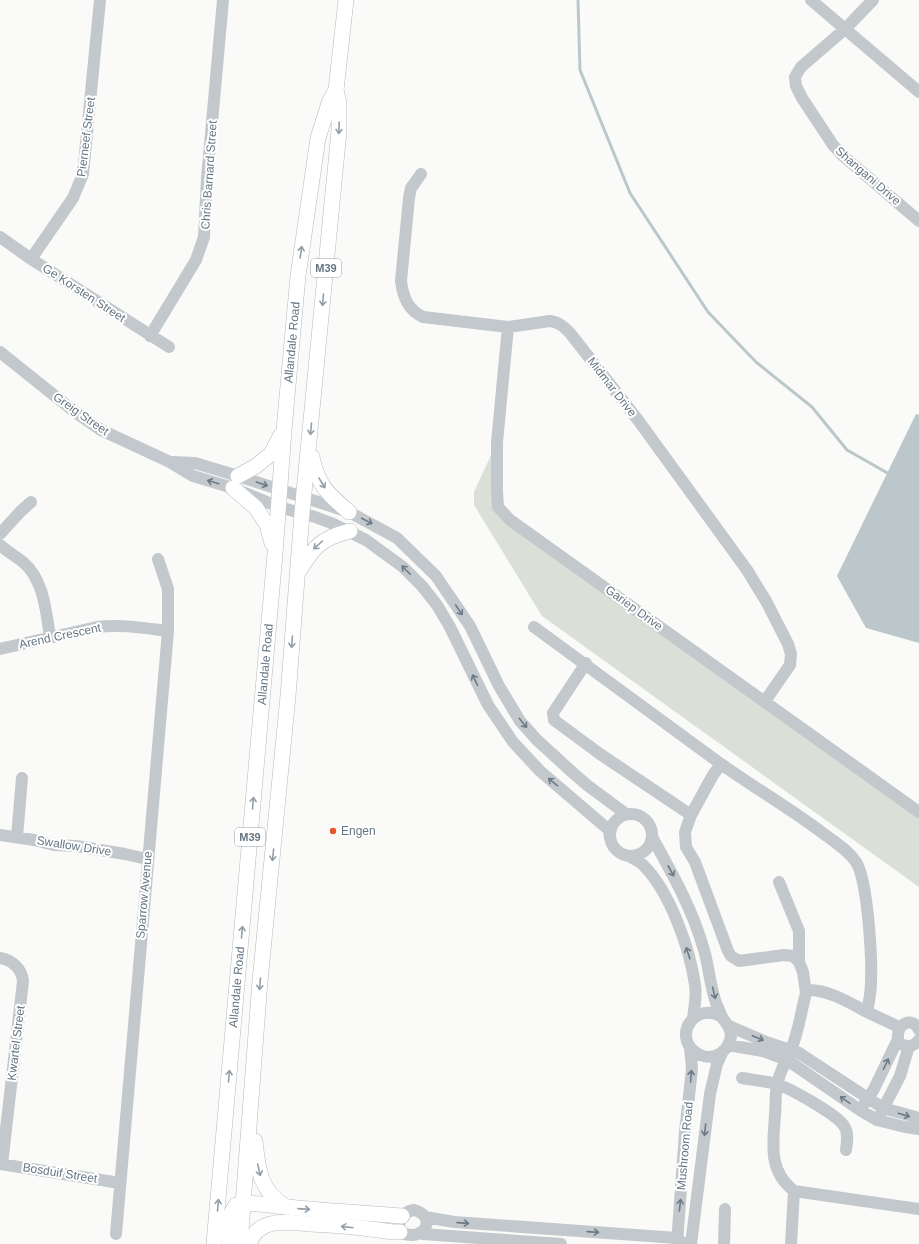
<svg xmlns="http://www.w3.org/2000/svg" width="919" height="1244" font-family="Arial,sans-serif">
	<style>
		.green { fill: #dadfd7 }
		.water { fill: #bbc7cb }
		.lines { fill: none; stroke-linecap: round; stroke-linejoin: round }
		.stream { stroke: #bbc7cb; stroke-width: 3 }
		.major-casing { stroke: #b5babe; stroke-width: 16 }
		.minor { stroke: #c3c8cc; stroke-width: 12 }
		.major { stroke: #fff; stroke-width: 15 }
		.minor-bridge { stroke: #c3c8cc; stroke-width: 12 }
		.oneway { stroke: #939fa8 }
		.oneway2 { stroke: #6a7a87 }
		.poi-dot { fill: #e4572e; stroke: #fff; stroke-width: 1.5 }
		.labels { text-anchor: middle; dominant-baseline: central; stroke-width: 4; stroke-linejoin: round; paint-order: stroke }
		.shield { fill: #fff; stroke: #939fa8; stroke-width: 1 }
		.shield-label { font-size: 11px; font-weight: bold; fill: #657683 }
		.street-label { font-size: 12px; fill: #657683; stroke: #fff }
		.poi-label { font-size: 12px; fill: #657683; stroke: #fff; text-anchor: start }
	</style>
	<rect width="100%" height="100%" fill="#fafaf8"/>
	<path class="green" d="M497 442 504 515 919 812V887L542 616 474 505V492Z"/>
	<path class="water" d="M916 414 919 415V643L866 628 837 576Z"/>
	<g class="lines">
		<path class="stream" d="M578 0 580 70 630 193 708 312 756 362 812 407 847 450 891 475"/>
		<defs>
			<g id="major">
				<path d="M312 457C318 486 328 494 349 512"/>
				<path d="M238 476 256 466 271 454 281 435"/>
				<path d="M233 488 256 508 267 525 272 543"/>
				<path d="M299 571C314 546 322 538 350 531"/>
				<path d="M255 1141C258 1169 259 1190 286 1207"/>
				<path id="s1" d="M214 1244 275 554 284 430 298 276 318 138 330 100 336 90"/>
				<path d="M229 1244 231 1214 236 1205C253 1201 270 1206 288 1207 326 1211 364 1213 402 1216"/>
				<path d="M240 1244 260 981 288 696 302 513 339 131V103L336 90 346 0"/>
				<path d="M249 1244C252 1235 259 1228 267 1225 281 1220 297 1223 310 1224 338 1225 365 1228 393 1232H400"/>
			</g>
		</defs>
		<use href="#major" class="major-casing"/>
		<path class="minor" d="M811 0 919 92
			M873 0 845 29 801 67 795 77 796 86 802 98 833 145 842 155 919 221
			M421 174 411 188 409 198 401 281C403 297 408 310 423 317L508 327 550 321C559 322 564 327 570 333L638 420 747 570 766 601 788 644 791 654 790 665 765 701
			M0 237 31 259 169 347
			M31 259 73 198 83 174 100 0
			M508 327 497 442V491L498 507 510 520 919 812
			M150 336 196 260 204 237 207 178 223 0
			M0 352 75 412 101 430 170 462 193 476 233 488 279 507 315 517 331 523 366 540 403 567 422 586 437 605 450 627 488 705 513 742 540 771 609 830 610 838
			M172 462 195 463 238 476 349 512 397 538 436 576 470 626 499 686 520 721 537 740 572 772 587 785 626 814
			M0 534 20 512 31 502
			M0 545C7 551 15 556 23 562 44 580 46 611 50 637
			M534 627 721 764 713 775 691 815
			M0 649 97 627C121 624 144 628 168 631
			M586 663 553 713 554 720 600 754 691 815 685 832 686 847 695 862 728 951 731 956 739 961 784 955 793 956 799 962 803 972 806 993
			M721 764C755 788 791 809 824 834 835 842 848 850 856 862 868 881 872 958 871 982 871 992 869 1002 867 1012L899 1027
			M610 835a21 21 0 1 1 42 0a21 21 0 1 1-42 0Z
			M0 835 34 840 54 845 76 846 125 854 147 859
			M17 837 22 778
			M652 837C672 873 693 910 704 950 709 967 710 986 716 1003 718 1007 720 1013 722 1017 726 1024 731 1027 731 1036 730 1045 723 1054 715 1056 708 1058 700 1056 695 1052 672 1034 697 1001 722 1017
			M629 856C634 859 640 861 644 866 670 892 690 949 695 985 697 996 694 1008 693 1019
			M779 882 799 931V962
			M0 958C12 960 22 969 23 981L2 1164
			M729 1026 766 1042 787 1049
			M728 1045 763 1051 782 1058
			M903 1045C910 1047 914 1046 919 1040
			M799 1053 883 1108 919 1118
			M793 1064 860 1110 877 1120 905 1127 919 1129
			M742 1078C753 1080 765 1081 776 1084 788 1087 838 1115 844 1126 849 1133 847 1142 846 1150
			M863 1106 874 1089 898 1039C896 1023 913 1016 919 1030
			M880 1115 900 1076 909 1046
			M0 1164 120 1183
			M794 1191C768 1171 773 1144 775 1115 776 1105 775 1094 777 1084 780 1071 787 1059 792 1047 799 1030 801 1011 806 993L809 990C829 990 850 1003 867 1012
			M414 1210C438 1216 425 1244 400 1232 397 1221 402 1212 414 1210Z
			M425 1217 454 1222 677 1238 684 1244
			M116 1234 168 631V589L158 559
			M423 1234 561 1244
			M677 1244 685 1132 692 1069 690 1047
			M691 1244 710 1094 717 1064 723 1051
			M724 1244 725 1209
			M791 1244 794 1191 919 1209"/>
		<use href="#major" class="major"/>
		<path class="minor-bridge" d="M787 1049 799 1053
			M782 1058 793 1064"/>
	</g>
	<defs><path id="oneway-shaft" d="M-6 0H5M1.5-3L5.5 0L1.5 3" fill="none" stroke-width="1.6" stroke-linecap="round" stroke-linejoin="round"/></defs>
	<g class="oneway">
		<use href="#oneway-shaft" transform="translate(339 128) rotate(92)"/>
		<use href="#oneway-shaft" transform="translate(301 252) rotate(-82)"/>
		<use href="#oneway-shaft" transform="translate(323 300) rotate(95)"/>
		<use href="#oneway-shaft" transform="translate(311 429) rotate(95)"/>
		<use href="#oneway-shaft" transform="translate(322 483) rotate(59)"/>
		<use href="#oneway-shaft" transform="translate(318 545) rotate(138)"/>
		<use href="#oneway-shaft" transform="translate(292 642) rotate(94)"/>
		<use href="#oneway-shaft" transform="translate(253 803) rotate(-85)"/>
		<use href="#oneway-shaft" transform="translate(273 855) rotate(96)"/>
		<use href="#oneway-shaft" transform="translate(242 932) rotate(-85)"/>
		<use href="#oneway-shaft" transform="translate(260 984) rotate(95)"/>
		<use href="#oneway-shaft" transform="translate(229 1076) rotate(-85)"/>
		<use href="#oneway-shaft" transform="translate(259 1170) rotate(77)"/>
		<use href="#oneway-shaft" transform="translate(218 1205) rotate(-85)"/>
		<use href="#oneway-shaft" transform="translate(304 1209) rotate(4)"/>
		<use href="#oneway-shaft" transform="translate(347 1227) rotate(-173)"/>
	</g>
	<g class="oneway2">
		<use href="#oneway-shaft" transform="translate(213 482) rotate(-163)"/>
		<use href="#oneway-shaft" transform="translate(262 484) rotate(19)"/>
		<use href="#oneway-shaft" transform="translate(367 521) rotate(28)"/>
		<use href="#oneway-shaft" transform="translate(406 570) rotate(-135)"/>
		<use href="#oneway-shaft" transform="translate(459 610) rotate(56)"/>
		<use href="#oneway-shaft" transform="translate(475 680) rotate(-116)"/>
		<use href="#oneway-shaft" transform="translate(523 723) rotate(51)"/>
		<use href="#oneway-shaft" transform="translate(553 782) rotate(-141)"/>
		<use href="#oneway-shaft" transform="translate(671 871) rotate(61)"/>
		<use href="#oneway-shaft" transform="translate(688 953) rotate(-108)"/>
		<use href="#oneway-shaft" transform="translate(714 993) rotate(76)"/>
		<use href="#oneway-shaft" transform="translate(758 1038) rotate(23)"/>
		<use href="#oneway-shaft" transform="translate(886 1064) rotate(-64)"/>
		<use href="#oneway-shaft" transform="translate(691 1076) rotate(-86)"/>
		<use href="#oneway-shaft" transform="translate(845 1100) rotate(-145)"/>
		<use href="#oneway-shaft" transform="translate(904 1115) rotate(16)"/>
		<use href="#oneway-shaft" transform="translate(705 1130) rotate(97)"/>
		<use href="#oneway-shaft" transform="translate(680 1205) rotate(-84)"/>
		<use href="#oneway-shaft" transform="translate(463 1223) rotate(4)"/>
		<use href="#oneway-shaft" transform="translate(593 1232) rotate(4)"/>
	</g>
	<circle class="poi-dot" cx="333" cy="831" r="4"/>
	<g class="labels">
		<g class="shield">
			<rect x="311" y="259" width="30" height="18" rx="3"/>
			<rect x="235" y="828" width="30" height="18" rx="3"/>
		</g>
		<g class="shield-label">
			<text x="326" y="268">M39</text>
			<text x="250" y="837">M39</text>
		</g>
		<g class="street-label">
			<text transform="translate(86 137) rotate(-83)">Pierneef Street</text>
			<text transform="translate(209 175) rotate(-86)">Chris Barnard Street</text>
			<text transform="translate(868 176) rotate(41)">Shangani Drive</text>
			<text transform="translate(84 293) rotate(33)">Ge Korsten Street</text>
			<text stroke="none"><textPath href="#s1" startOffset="905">Allandale Road</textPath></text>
			<text transform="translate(612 387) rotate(52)">Midmar Drive</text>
			<text transform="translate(81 414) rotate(35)">Greig Street</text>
			<text transform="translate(634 608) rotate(36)">Gariep Drive</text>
			<text transform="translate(60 636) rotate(-12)">Arend Crescent</text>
			<text stroke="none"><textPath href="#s1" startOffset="582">Allandale Road</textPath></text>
			<text transform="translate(74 846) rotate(9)">Swallow Drive</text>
			<text transform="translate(144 895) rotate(-85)">Sparrow Avenue</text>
			<text stroke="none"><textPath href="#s1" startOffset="258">Allandale Road</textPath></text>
			<text transform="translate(16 1043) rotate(-83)">Kwartel Street</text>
			<text transform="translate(685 1146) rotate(-85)">Mushroom Road</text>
			<text transform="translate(60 1173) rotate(9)">Bosduif Street</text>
		</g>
		<g class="poi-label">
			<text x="341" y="831">Engen</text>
		</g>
	</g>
</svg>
